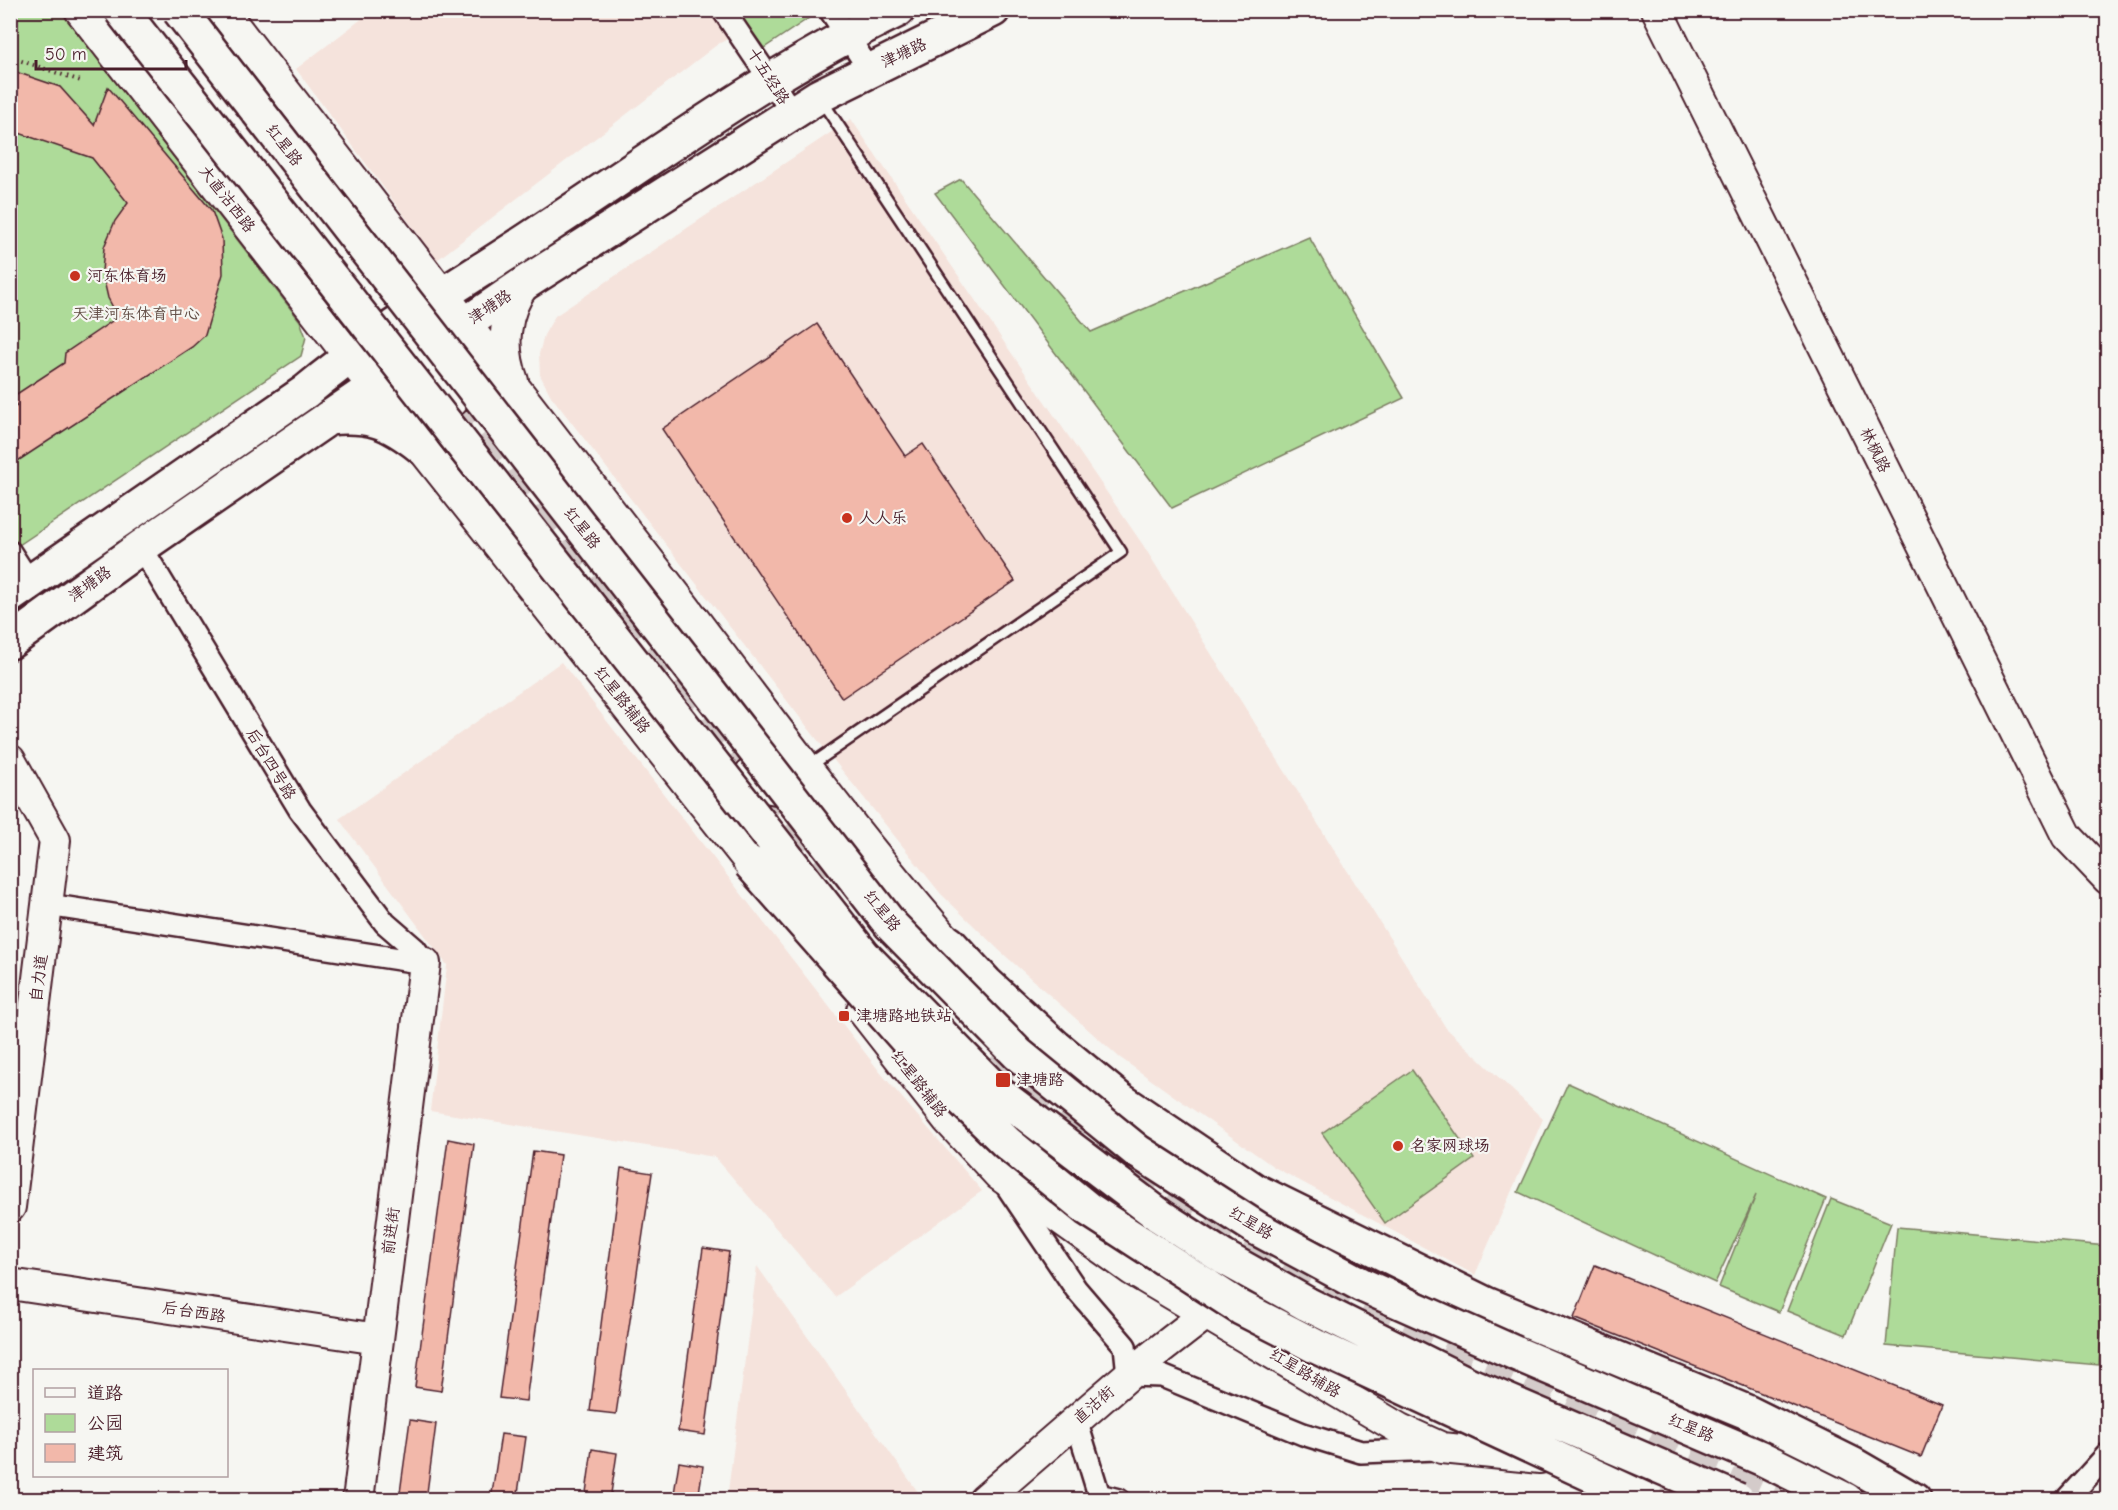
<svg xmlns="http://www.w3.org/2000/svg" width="2118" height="1510" font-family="'Comic Neue','LXGW WenKai TC',sans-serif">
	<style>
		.built { fill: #f5e3dc }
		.green { fill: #aedb99; stroke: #7c7d62; stroke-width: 1.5 }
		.building { fill: #f2b8aa; stroke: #4a1f2b; stroke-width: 1.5 }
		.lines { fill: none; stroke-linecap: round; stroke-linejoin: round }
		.secondary-tunnel { stroke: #d4cbca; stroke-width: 30; stroke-dasharray: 30 15; stroke-linecap: butt }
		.lane-casing { stroke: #4a1f2b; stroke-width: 15 }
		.street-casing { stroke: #4a1f2b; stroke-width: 26 }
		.secondary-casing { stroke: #4a1f2b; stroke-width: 34 }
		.primary-casing { stroke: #4a1f2b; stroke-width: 38 }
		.path { stroke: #4a1f2b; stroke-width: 4; stroke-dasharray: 1.5 4.5; stroke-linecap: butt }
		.lane { stroke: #f6f6f2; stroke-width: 10 }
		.street { stroke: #f6f6f2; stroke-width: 21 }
		.secondary { stroke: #f6f6f2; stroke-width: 30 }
		.primary { stroke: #f6f6f2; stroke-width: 33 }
		.primary-bridge-casing { stroke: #4a1f2b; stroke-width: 38; stroke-linecap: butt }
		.primary-bridge { stroke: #f6f6f2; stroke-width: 33 }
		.poi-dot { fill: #c8321e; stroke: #f6f6f2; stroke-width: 2 }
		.labels { text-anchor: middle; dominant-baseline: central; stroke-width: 4.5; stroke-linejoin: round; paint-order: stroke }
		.street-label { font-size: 16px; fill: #4a1f2b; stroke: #f6f6f2 }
		.poi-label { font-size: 16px; fill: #4a1f2b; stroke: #f6f6f2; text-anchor: start }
		.park-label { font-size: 16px; fill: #634e46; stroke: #f6f6f2 }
	</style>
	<rect width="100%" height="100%" fill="#f6f6f2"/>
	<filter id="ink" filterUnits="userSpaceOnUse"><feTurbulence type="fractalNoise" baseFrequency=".0167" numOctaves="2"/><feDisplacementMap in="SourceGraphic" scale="12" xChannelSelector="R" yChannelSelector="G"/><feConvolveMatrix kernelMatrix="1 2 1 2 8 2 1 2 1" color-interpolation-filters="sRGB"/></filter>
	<g filter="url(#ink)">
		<path class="built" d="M372 11H782L718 44 437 260 296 69Z
			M851 119 1143 545 1446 1028 1543 1119 1475 1275 1274 1167 1119 1057 1000 951 941 894 812 733 551 396 540 375 539 354 544 335 555 316Z
			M561 662 880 1072 982 1191 835 1297 715 1157 430 1111 447 965 339 819Z
			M757 1266 923 1499H727Z"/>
		<path class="green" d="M821 10 764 48 737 11Z
			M10 11H61L300 321 306 337 301 356 19 545 10 542Z
			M961 179 1091 332 1309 237 1404 398 1172 508 935 193Z
			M1412 1070 1474 1159 1385 1223 1322 1133Z
			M1568 1083 1826 1199 1779 1312 1719 1287 1756 1195 1715 1283 1518 1192Z
			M1831 1199 1891 1223 1846 1335 1787 1311Z
			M1897 1227 2107 1246 2099 1365 1886 1346Z"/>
		<path class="building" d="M10 70 60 87 94 125 108 87 212 211 222 239 223 274 205 335 192 347 10 466V410L17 406 12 397 64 363 65 353 118 317 108 298 102 272 104 247 115 221 128 203 92 158 10 130Z
			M817 324 905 456 923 444 1015 581 842 698 662 429Z
			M448 1139 474 1144 441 1391 415 1387Z
			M533 1151 560 1155 526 1401 499 1398Z
			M621 1168 652 1173 616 1414 590 1411Z
			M703 1248 729 1252 705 1435 678 1431Z
			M1595 1265 1942 1405 1921 1457 1574 1318Z
			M410 1420 436 1424 426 1500H399Z
			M501 1434 526 1437 517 1500H491Z
			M592 1449 617 1453 610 1500H585Z
			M679 1462 703 1466 698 1500H673Z"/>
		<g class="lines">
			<path class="secondary-tunnel" d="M453 401 768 798 830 871
				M997 1052 1057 1114 1084 1137 1151 1186 1240 1246 1361 1313 1790 1500
				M1618 1476 1684 1500"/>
			<defs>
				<path id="lane" d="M808 767 1121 552 820 98"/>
				<path id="street" d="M723 10 792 112
					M830 10 869 69
					M141 547 300 810 385 923 415 949 425 963
					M10 552 30 583
					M48 905 425 963
					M1008 1188 1076 1289 1125 1346 1128 1375 1162 1376 1303 1434 1361 1452 1436 1449
					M1076 1420 1099 1495 1119 1500
					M2066 1500 2108 1454"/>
				<path id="secondary" d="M80 10 356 365 766 883
					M222 10C373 204 523 398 674 593 764 711 851 831 949 943
					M1657 10 2067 836 2108 879
					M406 369 439 388 453 401
					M513 381C500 347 504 312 525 283
					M10 760 55 840 10 1207
					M750 774 771 788 793 792
					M862 1010 948 1120 999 1175 1132 1270 1400 1429 1442 1448 1540 1458
					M10 1284 378 1339
					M358 1500 425 963
					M984 1500 1139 1366 1206 1314"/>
				<path id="primary" d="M410 353C392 388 405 414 421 447
					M328 418C370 414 388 421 420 446
					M10 596 305 392C379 330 464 283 544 229 660 153 773 70 898 10
					M10 642 141 547 525 283 819 96 993 10
					M949 943 986 983 1056 1047 1119 1099 1254 1190 1486 1304 1747 1412 1852 1464 1914 1500
					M1515 1353 1761 1458 1846 1500"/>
			</defs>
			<use href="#lane" class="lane-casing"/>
			<use href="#street" class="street-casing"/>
			<use href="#secondary" class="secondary-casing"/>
			<use href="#primary" class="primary-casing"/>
			<path class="path" d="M10 57 81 81"/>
			<use href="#lane" class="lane"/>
			<use href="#street" class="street"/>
			<use href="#secondary" class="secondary"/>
			<use href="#primary" class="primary"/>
			<defs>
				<path id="primary-bridge" d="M121 10 863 955 998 1093 1160 1216 1223 1257 1307 1304 1470 1385 1738 1500
					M179 10 891 925 1018 1054 1137 1151 1258 1229 1362 1285 1515 1353
					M750 863 944 1082 1007 1143 1088 1209 1241 1308 1315 1346 1646 1500"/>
			</defs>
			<use href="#primary-bridge" class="primary-bridge-casing"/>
			<use href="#primary-bridge" class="primary-bridge"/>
		</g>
	</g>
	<g class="poi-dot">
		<circle cx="75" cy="276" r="6"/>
		<circle cx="847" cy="518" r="6"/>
		<rect x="838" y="1010" width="12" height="12" rx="3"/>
		<rect x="995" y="1072" width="16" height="16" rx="3"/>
		<circle cx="1398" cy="1146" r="6"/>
	</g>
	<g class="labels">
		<g class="street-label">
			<text transform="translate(904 53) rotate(-25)">津塘路</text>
			<text transform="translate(768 76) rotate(57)">十五经路</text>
			<text transform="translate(284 145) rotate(52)">红星路</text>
			<text transform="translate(227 199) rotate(52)">大直沽西路</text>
			<text transform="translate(490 307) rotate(-34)">津塘路</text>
			<text transform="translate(1875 450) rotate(64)">林枫路</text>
			<text transform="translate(582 528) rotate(52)">红星路</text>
			<text transform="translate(90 584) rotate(-36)">津塘路</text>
			<text transform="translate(622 700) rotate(52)">红星路辅路</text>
			<text transform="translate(271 764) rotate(59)">后台四号路</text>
			<text transform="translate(882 911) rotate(51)">红星路</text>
			<text transform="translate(39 978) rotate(-83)">自力道</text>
			<text transform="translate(919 1084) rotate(52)">红星路辅路</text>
			<text transform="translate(1251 1223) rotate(31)">红星路</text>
			<text transform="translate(391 1231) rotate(-83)">前进街</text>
			<text transform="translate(194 1312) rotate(9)">后台西路</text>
			<text transform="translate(1305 1373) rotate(31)">红星路辅路</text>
			<text transform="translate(1094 1405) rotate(-41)">直沽街</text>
			<text transform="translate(1691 1428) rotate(23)">红星路</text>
		</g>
		<g class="poi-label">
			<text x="87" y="276">河东体育场</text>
			<text x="859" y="518">人人乐</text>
			<text x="856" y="1016">津塘路地铁站</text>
			<text x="1016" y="1080">津塘路</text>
			<text x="1410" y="1146">名家网球场</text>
		</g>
		<g class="park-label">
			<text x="136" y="314">天津河东体育中心</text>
		</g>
	</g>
	<rect width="2118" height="1510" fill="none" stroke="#f6f6f2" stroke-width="36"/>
	<rect x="18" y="18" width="2082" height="1474" fill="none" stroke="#4a1f2b" stroke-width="2" filter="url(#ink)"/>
	<rect x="33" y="1369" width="195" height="108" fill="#f6f6f2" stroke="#b1a0a2" stroke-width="1.5"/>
	<rect x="45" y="1388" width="30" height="9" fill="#f6f6f2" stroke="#b1a0a2" stroke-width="1.5"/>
	<text x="87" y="1399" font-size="18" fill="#4a1f2b">道路</text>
	<rect x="45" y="1414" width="30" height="18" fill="#aedb99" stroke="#b1a0a2" stroke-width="1.5"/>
	<text x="87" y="1429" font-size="18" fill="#4a1f2b">公园</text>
	<rect x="45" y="1444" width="30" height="18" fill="#f2b8aa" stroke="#b1a0a2" stroke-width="1.5"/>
	<text x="87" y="1459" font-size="18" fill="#4a1f2b">建筑</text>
	<path d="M36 60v9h150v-9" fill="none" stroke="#4a1f2b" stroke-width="3"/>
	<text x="45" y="60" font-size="18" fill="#4a1f2b" stroke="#f6f6f2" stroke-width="4.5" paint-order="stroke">50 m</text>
</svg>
